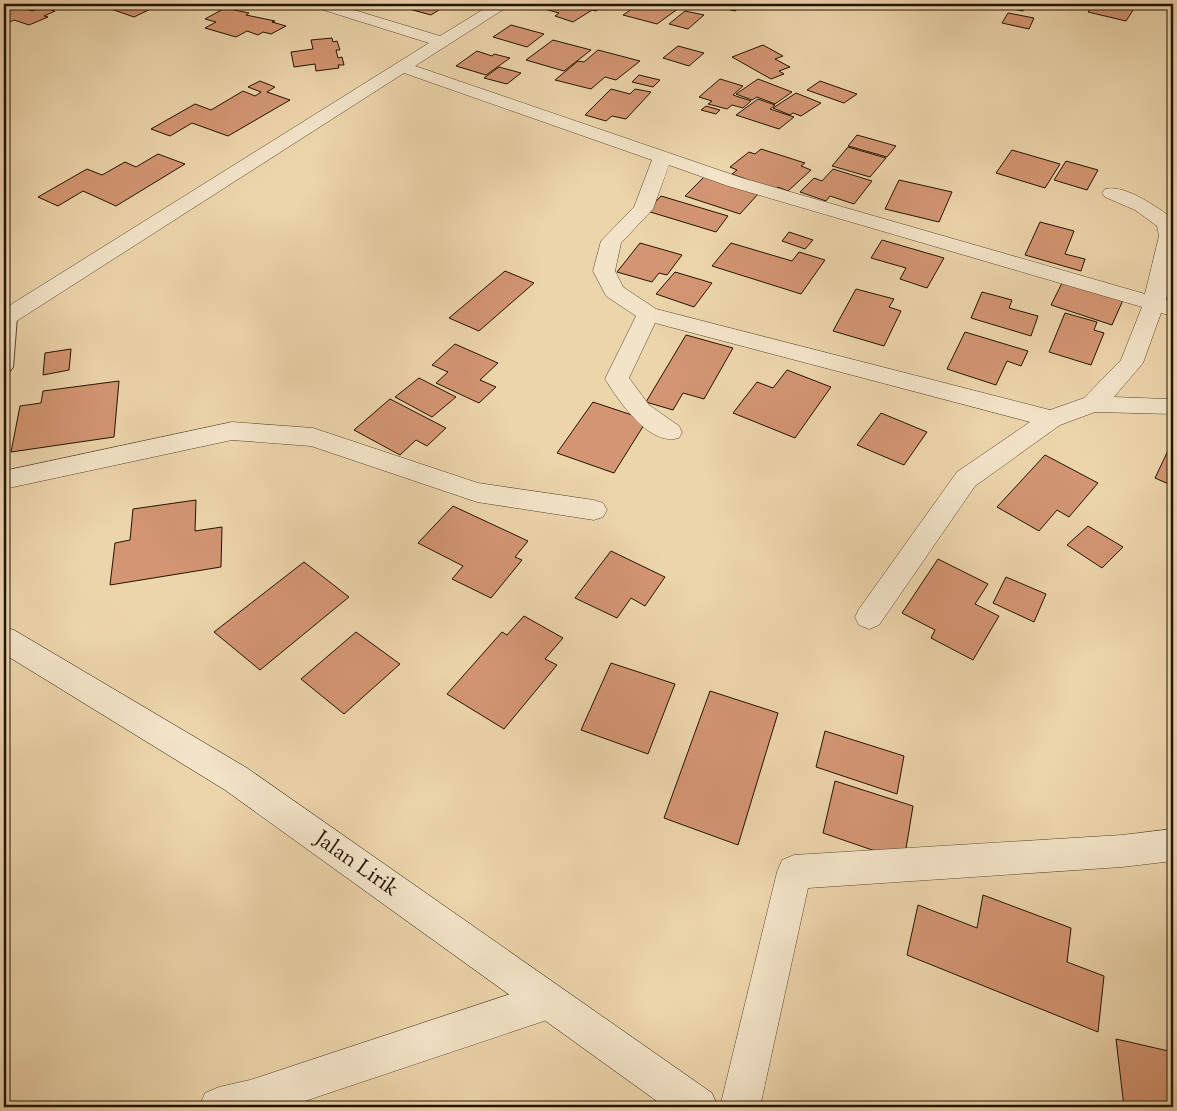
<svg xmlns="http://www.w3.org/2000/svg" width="1177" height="1111" font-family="'Sorts Mill Goudy',serif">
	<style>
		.building { fill: #d39572; stroke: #221300 }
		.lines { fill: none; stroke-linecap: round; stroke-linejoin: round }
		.lane-casing { stroke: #54432b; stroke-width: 2 }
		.street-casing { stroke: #54432b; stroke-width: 1 }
		.secondary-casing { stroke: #221300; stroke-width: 1 }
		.lane { fill: #f3e3c8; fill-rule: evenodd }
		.street { fill: #f3e3c8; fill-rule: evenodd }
		.secondary { fill: #f3e3c8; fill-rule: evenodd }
		.labels { text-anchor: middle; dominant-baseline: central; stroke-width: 4; stroke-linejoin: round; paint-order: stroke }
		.near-street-label { font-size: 22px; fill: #221300; stroke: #f3e3c8 }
	</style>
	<rect width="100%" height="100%" fill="#ecd4ab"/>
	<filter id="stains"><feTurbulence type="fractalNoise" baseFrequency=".004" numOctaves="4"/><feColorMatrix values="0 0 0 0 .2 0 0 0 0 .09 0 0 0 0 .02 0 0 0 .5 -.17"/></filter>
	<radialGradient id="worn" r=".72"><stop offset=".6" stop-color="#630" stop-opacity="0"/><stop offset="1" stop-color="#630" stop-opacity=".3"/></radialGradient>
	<path class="building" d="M123 4H161L134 17 111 9Z
		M402 4H448L431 15 398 6Z
		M548 4H606L596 11 592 10 573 22 555 16 559 13 541 8Z
		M639 4H663L679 8 657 24 623 15Z
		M716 4H744L735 11 714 6Z
		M966 4H991L988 9Z
		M1004 4H1027L1023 11 1002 7Z
		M1094 4H1137L1126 21 1088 12Z
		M18 6 32 11 42 7 55 11 44 16 48 17 29 25 14 20 4 25V12Z
		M225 8 249 13 246 15 275 21 272 22 286 26 271 34 263 32 258 35 247 31 236 37 205 28 216 22 205 19Z
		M685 11 704 15 688 29 669 24Z
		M1008 13 1034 18 1029 29 1002 23Z
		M511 25 544 34 527 47 493 37Z
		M332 38 333 42 337 41 340 50H336L338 58 342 57 344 65H338L339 68 316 71 315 64 294 67 291 52 313 49 311 40Z
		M553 40 591 50 564 71 526 60Z
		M763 45 783 56 775 59 790 67 779 71 784 74 771 79 732 57Z
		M678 46 704 53 689 66 663 58Z
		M598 50 640 61 616 80 605 77 591 89 555 80 578 61 584 62Z
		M477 51 492 56 494 54 510 58 486 75 456 66Z
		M499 67 521 73 507 84 484 78Z
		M639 75 660 80 653 87 632 82Z
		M720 79 743 86 733 95 751 101 743 108 732 105 727 109 708 104 712 101 699 97Z
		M758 79 792 92 775 104 757 97 752 100 736 94Z
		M260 81 275 87 267 92 290 100 228 136 192 123 170 136 151 129 195 104 211 110 243 91 255 96 261 92 248 87Z
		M820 81 857 94 844 103 807 90Z
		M611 89 630 94 635 89 651 92 626 119 612 116 606 121 585 115Z
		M796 93 821 103 801 116 793 113 790 115 773 108Z
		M758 99 775 105 770 109 794 117 779 129 736 115Z
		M706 106 720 110 716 114 701 110Z
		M857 135 896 146 887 157 848 146Z
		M848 147 886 158 870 177 832 166Z
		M761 149 805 163 801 166 811 170 788 191 778 187 775 190 732 174 737 170 730 167 749 152 755 154Z
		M1012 150 1060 164 1045 188 996 173Z
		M158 154 185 164 116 206 83 191 58 206 38 197 87 169 102 175 125 162 136 167Z
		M1066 161 1098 170 1087 190 1054 180Z
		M833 169 872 181 854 204 830 196 826 201 800 192 814 178 822 181Z
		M705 176 759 193 740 214 685 196Z
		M899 180 952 192 939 222 885 209Z
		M661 196 728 216 716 232 647 211Z
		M1040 222 1074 231 1065 254 1085 259 1081 271 1025 255Z
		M789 232 813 240 805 249 782 241Z
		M882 240 944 258 927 288 900 279 906 268 871 258Z
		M640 243 682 255 667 275 659 273 652 282 617 272Z
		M731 243 792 261 799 252 825 260 801 294 712 266Z
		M1171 266H1173V298L1161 295Z
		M505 271 534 283 479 331 449 318Z
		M675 272 712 283 694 307 656 294Z
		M1063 281 1123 300 1112 325 1051 305Z
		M856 289 894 299 889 307 901 311 884 346 833 331Z
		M982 292 1012 300 1009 308 1038 316 1031 336 971 318Z
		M1065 313 1097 322 1094 330 1104 333 1091 365 1049 352Z
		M965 332 1028 351 1021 366 1007 361 996 385 947 369Z
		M686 335 733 348 704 399 683 393 673 410 646 402Z
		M455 344 498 363 480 380 496 387 479 403 436 383 448 372 432 365Z
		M71 349 69 370 43 375 45 353Z
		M787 370 831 387 795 438 733 413 757 382 773 388Z
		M419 378 456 397 432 417 395 397Z
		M119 381 114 437 11 452 20 406 41 403 43 391Z
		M390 399 446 428 427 446 416 440 400 455 354 430Z
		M593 402 647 420 614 473 557 453Z
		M881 413 927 432 904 465 857 445Z
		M1173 440V486L1155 478Z
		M1045 455 1098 483 1069 517 1057 510 1039 531 997 507Z
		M196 500 195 531 222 527 221 567 110 585 115 543 130 540 133 509Z
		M453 506 528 541 515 557 522 560 491 598 452 579 463 566 418 543Z
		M1088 526 1123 547 1102 568 1067 545Z
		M611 551 665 577 645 606 631 598 617 618 575 598Z
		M938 559 988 584 975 604 999 616 973 660 931 638 935 630 902 613Z
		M304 562 349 597 260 670 214 632Z
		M1006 577 1046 594 1034 622 993 603Z
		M524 616 563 638 545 659 557 665 504 729 447 694 502 632 507 635Z
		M356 632 400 664 344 714 301 679Z
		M611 663 675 684 648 754 581 730Z
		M710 691 778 713 738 845 664 818Z
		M825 731 904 756 897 794 816 767Z
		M835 781 913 806 904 861 823 833Z
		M983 895 1071 928 1067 962 1104 976 1098 1032 907 955 918 905 977 928Z
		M1116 1039 1173 1052V1107H1124Z"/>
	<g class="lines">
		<defs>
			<path id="lane" d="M8 312 14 313 17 317 13 367 10 371 4 373V313Z"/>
			<path id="street" d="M311 4H334L440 36 492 4H509L507 7 415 66 742 178 1145 294 1159 236 1157 226 1135 210 1105 197 1102 193 1105 189C1125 184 1157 207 1173 219V264L1166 300 1173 302V316L1161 313 1143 363 1114 397 1166 399 1173 397V414L1095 412 1060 425 975 486 879 625 869 629 859 625 855 617 859 609 957 472 1030 422 655 323 629 378 649 405 679 426 682 432 679 438C649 447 619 401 605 379L636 316 606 296 593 271 601 241 634 207 652 160 404 73 12 324 4 326V309L429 43 314 7ZM669 165 728 186 1142 307 1121 360 1084 398 1050 410 656 309 623 287 615 271 621 243 653 209Z
				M232 422 313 428 478 483 594 500 603 503 607 510 603 517 594 520 477 502 311 446 232 440 4 489V471Z
				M1173 829V861L1122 867 808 888 760 1107H720L777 872 782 860 794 855 1122 835Z
				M547 982 560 988 566 1001 560 1014 547 1020 287 1107H199L205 1093 219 1087 250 1080Z"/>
			<path id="secondary" d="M4 627 14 630 247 768 712 1093 718 1107H665L225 790 4 654Z"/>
		</defs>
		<use href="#lane" class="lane-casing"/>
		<use href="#street" class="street-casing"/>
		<use href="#secondary" class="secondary-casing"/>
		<use href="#lane" class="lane"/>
		<use href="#street" class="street"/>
		<use href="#secondary" class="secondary"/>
	</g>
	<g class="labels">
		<g class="near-street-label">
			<text transform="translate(356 865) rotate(35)">Jalan Lirik</text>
		</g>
	</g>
	<rect width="1177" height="1111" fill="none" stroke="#ecd4ab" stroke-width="20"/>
	<rect x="5" y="5" width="1167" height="1101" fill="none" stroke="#221300" stroke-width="2.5"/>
	<rect x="10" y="10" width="1157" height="1091" fill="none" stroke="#221300"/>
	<rect width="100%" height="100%" filter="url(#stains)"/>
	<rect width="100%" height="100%" fill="url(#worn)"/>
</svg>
